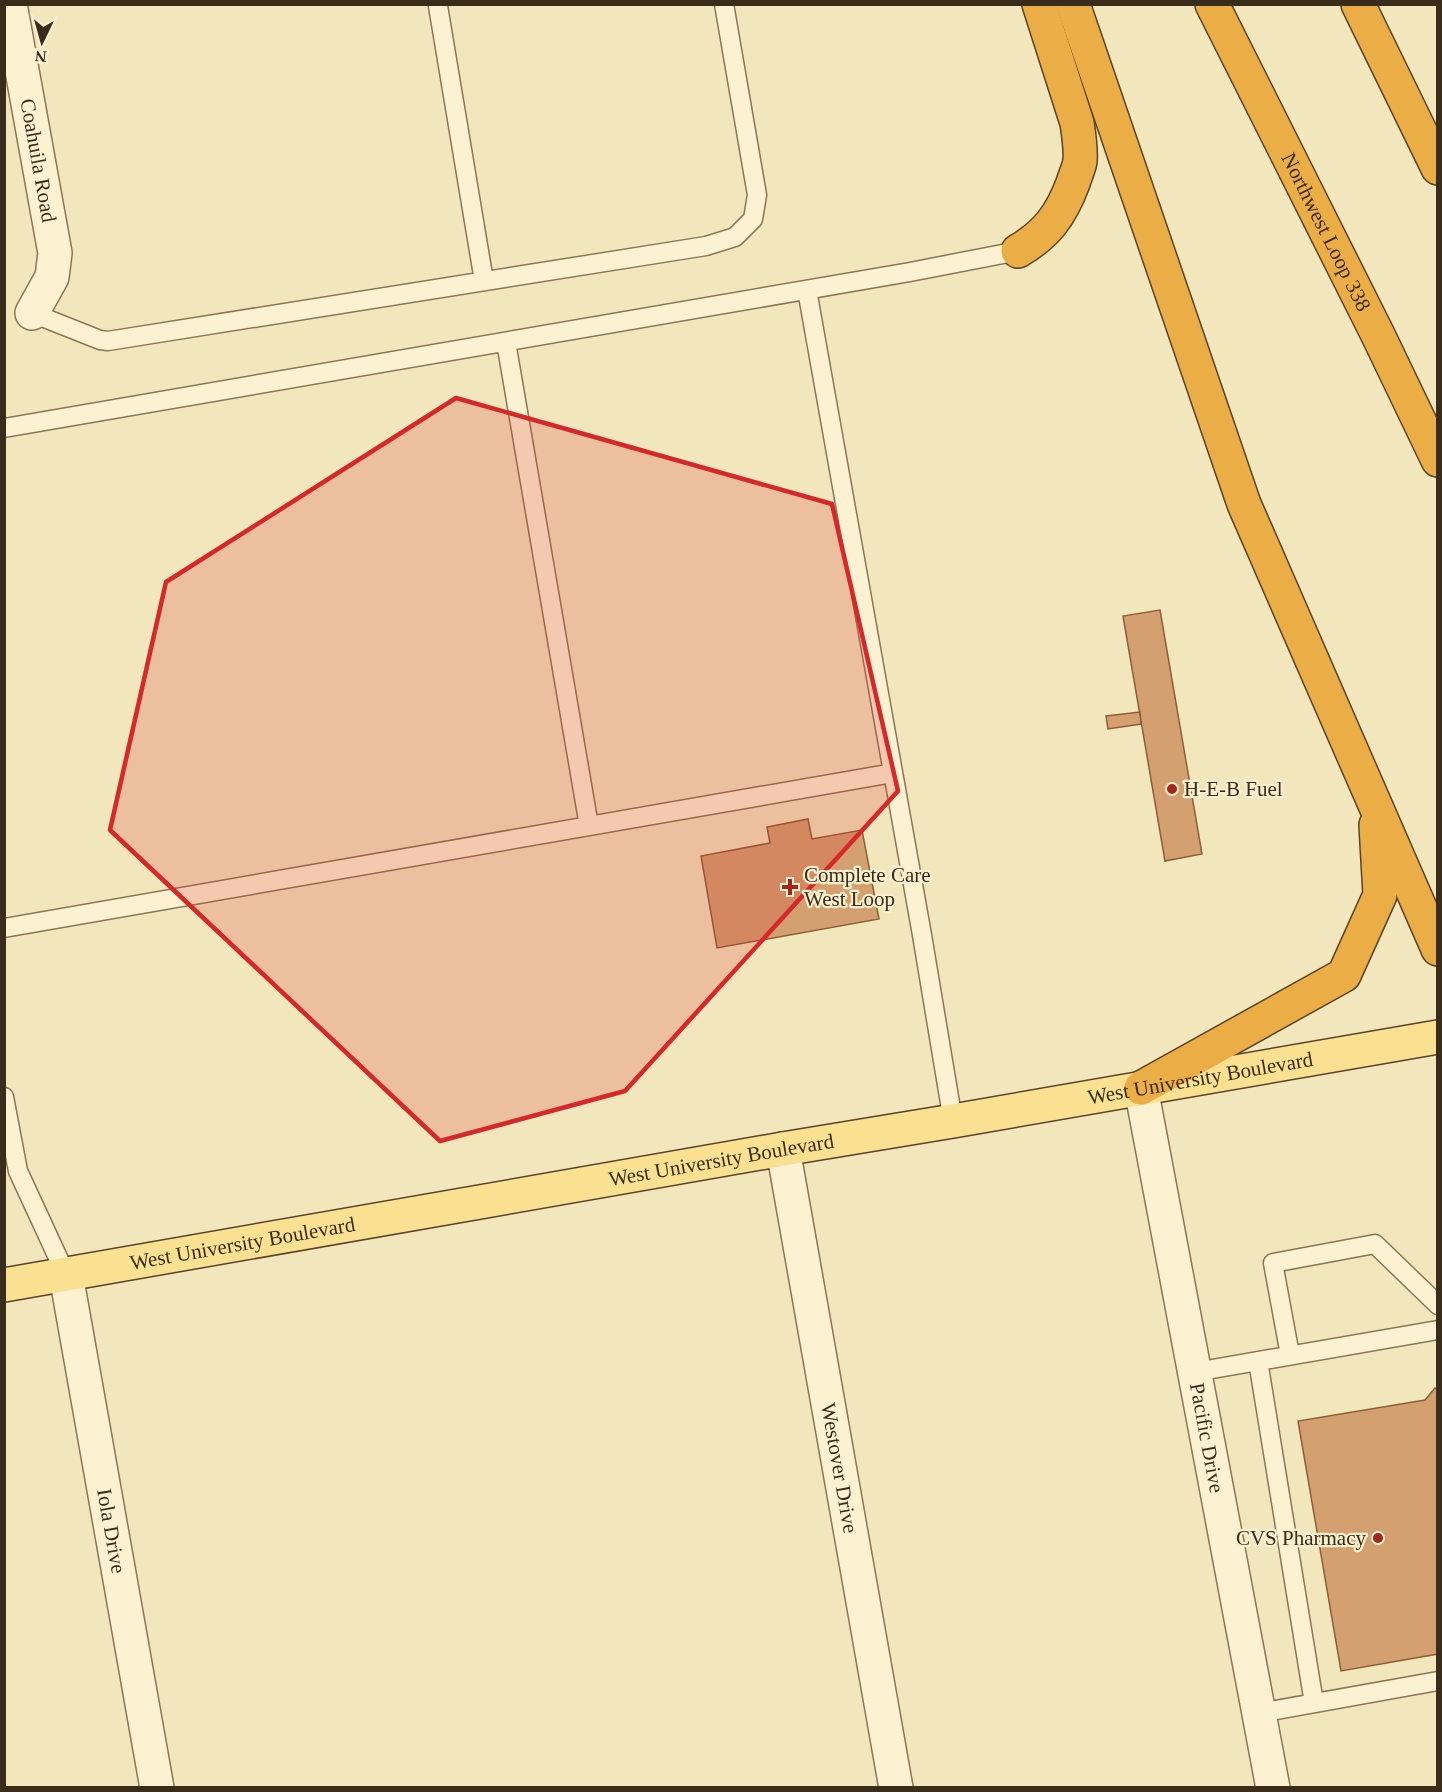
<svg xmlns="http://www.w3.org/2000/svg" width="1442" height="1792" font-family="Georgia,serif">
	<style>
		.building { fill: #d4a06f; stroke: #8d5f38; stroke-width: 1.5 }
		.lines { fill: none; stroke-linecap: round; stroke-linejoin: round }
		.lane-casing { stroke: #8c7655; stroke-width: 21 }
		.street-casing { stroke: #8c7655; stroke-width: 36 }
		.primary-casing { stroke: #59432a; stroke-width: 36 }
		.highway-casing { stroke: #59432a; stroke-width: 36 }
		.lane { stroke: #fcf2d1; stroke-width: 18 }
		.street { stroke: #fcf2d1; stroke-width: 33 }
		.primary { stroke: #fae091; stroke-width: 33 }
		.highway { stroke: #ebad45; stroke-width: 33 }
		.marked { fill: #d62828; fill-opacity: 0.2; stroke: #d62828; stroke-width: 4.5; stroke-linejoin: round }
		.poi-dot { fill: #a1261f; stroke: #f9efce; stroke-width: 2 }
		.labels { text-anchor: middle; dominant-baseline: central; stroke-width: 4.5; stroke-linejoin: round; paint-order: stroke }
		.street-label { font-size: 21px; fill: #3a2c1b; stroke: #f9efce }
		.poi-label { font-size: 21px; fill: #3a2c1b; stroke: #f9efce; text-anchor: start }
	</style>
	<rect width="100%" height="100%" fill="#f2e6bd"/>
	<path class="building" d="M1160 610 1202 854 1165 861 1123 616Z
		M1140 712 1141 724 1108 729 1106 716Z
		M808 819 812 839 862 830 879 919 717 948 701 856 770 843 767 827Z
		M1435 1388 1438 1390V1654L1341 1671 1298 1421 1425 1400Z"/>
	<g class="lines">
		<defs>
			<path id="lane" d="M438 6 484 281
				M807 290 922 935 953 1121
				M32 313 100 340 108 341 706 246 735 237 753 219 757 195 724 4
				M506 342 589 826
				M4 428 910 272 1018 251
				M4 928 893 773
				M4 1097 18 1171 66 1275
				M1290 1355 1273 1263 1375 1244 1438 1305
				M1258 1361 1314 1703
				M1195 1372 1438 1330
				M1259 1713 1438 1681"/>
			<g id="street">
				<path id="s1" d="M10 4 55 253 52 277 32 313"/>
				<path id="s2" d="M1141 1088 1273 1788"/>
				<path id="s3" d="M783 1149 896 1788"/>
				<path id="s4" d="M66 1275 157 1788"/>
			</g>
			<g id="primary">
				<path id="s5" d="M4 1285 783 1149 953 1121 1438 1037"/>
			</g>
			<g id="highway">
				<path d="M1073 4 1244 504 1438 949"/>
				<path id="s6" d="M1212 4 1378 335 1438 460"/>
				<path d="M1358 4 1438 168"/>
				<path d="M1018 251C1047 234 1061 215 1073 183 1075 176 1079 168 1080 161 1081 148 1079 136 1077 123L1039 4"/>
				<path d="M1141 1088 1344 975 1380 895 1376 825"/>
			</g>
		</defs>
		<use href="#lane" class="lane-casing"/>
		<use href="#street" class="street-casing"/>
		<use href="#primary" class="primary-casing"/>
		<use href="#highway" class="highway-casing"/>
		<use href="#lane" class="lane"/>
		<use href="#street" class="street"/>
		<use href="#primary" class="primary"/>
		<use href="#highway" class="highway"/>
	</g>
	<path class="marked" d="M456 398 832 504 898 791 625 1091 440 1141 110 830 166 582Z"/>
	<g class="poi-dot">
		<circle cx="1172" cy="789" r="6"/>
		<path d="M787 878h6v6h6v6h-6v6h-6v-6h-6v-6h6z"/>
		<circle cx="1378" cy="1538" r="6"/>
	</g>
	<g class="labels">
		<g class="street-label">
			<text stroke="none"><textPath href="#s1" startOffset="159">Coahuila Road</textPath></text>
			<text stroke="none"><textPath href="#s6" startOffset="255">Northwest Loop 338</textPath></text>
			<text stroke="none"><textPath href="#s5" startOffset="1214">West University Boulevard</textPath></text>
			<text stroke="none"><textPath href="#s5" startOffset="728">West University Boulevard</textPath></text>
			<text stroke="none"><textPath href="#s5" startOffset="242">West University Boulevard</textPath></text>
			<text stroke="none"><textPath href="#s2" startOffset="356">Pacific Drive</textPath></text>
			<text stroke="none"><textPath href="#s3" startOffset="324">Westover Drive</textPath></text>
			<text stroke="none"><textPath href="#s4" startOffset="260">Iola Drive</textPath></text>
		</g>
		<g class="poi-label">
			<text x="1184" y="789">H-E-B Fuel</text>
			<text x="804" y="875">Complete Care<tspan x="804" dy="24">West Loop</tspan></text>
			<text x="1366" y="1538" text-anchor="end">CVS Pharmacy</text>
		</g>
	</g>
	<rect width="1442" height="1792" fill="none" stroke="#3a2c1b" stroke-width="12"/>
	<g transform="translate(42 42) rotate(185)" stroke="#f9efce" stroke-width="4.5" paint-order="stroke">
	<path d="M0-4.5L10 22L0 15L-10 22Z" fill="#3a2c1b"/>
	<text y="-9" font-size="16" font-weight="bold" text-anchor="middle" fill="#3a2c1b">N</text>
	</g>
</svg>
